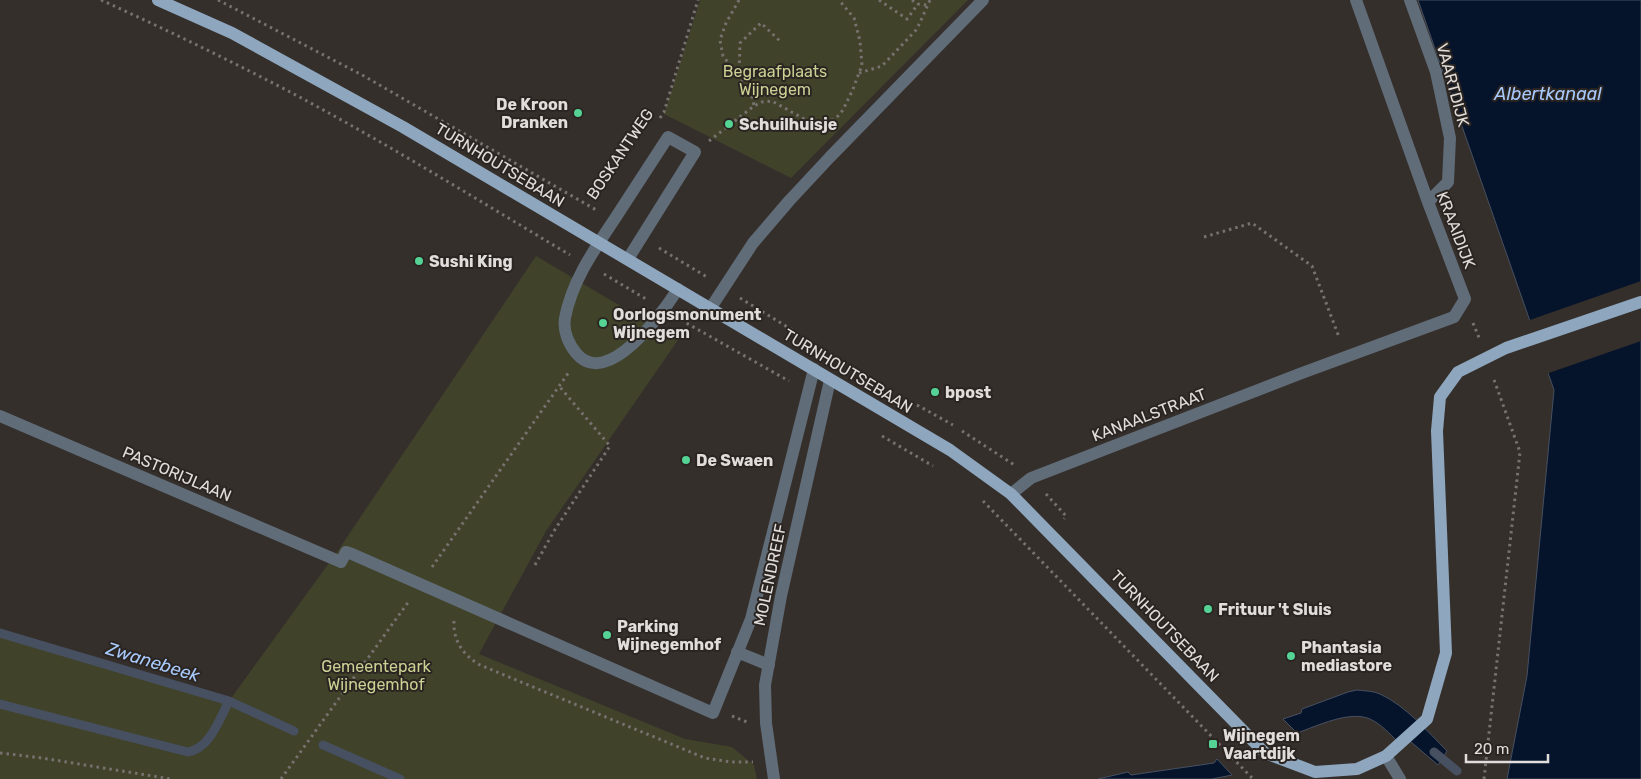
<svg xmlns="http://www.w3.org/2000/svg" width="1641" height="779" font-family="Rubik,sans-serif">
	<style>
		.green { fill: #40422a }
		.water { fill: #05142b; stroke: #475060 }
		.pier { fill: #352f2c }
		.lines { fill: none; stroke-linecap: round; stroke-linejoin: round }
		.stream { stroke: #475060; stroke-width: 9 }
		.path { stroke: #77726f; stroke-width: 3; stroke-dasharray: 2.5 4; stroke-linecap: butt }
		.minor { stroke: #606c77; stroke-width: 12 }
		.major { stroke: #8ea7be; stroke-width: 12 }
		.poi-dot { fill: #54d395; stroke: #2b2522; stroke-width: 2 }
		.labels { text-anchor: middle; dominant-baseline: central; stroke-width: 4; stroke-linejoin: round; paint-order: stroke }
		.park-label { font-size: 16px; fill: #cbd093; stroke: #2b2522 }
		.street-label { font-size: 16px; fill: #e1dddb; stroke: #2b2522 }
		.poi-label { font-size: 16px; font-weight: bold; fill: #e1dddb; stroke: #2b2522; text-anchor: start }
		.water-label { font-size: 18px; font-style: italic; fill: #a7c9fb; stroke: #2b2522 }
	</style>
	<rect width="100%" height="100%" fill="#352f2c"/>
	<path class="green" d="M700 0H968L791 178 664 114Z
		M536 256 678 340 546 531 479 654 685 739 732 747 754 765 757 779H0V633L229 701 337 552Z"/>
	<path class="water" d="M1418 0H1641V779H1507L1527 676 1554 390Z
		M1357 690C1365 691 1374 691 1380 694 1406 706 1427 731 1447 751L1438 765 1404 736 1398 742C1390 734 1381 724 1370 719 1350 710 1317 726 1297 733L1283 719 1301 713 1302 709 1348 692Z
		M1217 759 1232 775 1212 779H1098L1128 772 1131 775 1214 763Z"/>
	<path class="pier" d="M1641 281V341L1546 374 1527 321Z"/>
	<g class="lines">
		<path class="stream" d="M0 633 229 701 294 731
			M0 704 188 752C210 748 219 720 229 701
			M323 745 400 779
			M1434 752 1457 771"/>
		<path class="path" d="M101 0C165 29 229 60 292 93 386 143 478 200 570 255
			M218 0 364 76 598 211
			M739 0 726 23 720 40 723 56 751 92 754 106
			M879 0 907 19 918 4
			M912 0 918 4 927 5
			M859 73 882 66 917 29 930 0
			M739 76 740 43 761 23 782 43
			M660 118 664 112 698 0
			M709 141 754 106 762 102 772 101 815 125H825L838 116 843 110 853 89 862 65 860 41 854 18 839 0
			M1204 237 1252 223 1312 266 1339 337
			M659 248 707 277
			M604 274 646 299
			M740 298 794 331
			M681 320 789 381
			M1473 323 1480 340
			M917 405 953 425
			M962 431 1016 466
			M882 436 933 466
			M1046 494 1066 516 1064 519
			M983 501 1253 779
			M535 565 554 531 610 446 559 386
			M432 567 569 372
			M454 621C453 641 463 655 480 665L705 758 731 762H753
			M732 716 747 722
			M0 753 42 758 171 779
			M281 779 409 601
			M1484 779 1520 452 1493 377"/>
		<path class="minor" d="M1410 0 1436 72 1450 138 1448 182 1428 202
			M628 259 695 152 668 137C650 165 632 192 614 220 594 250 572 281 565 318 563 330 568 343 576 353 607 391 663 312 678 289
			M710 309 753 243 789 201 830 157 983 0
			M0 416 341 562 346 552 352 554 713 713 751 619 814 369
			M1011 494 1031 478 1302 373 1454 317 1465 299 1428 202 1356 0
			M737 652 769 665
			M1386 756 1400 779
			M774 779 766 723 765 685 781 596 830 380"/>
		<path class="major" d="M158 0 232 33 403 127 950 450 1011 494 1265 753 1315 772 1357 769 1386 756 1427 719 1446 653 1437 431 1440 397 1458 372 1506 348 1641 302"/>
	</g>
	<g class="poi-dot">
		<circle cx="578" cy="113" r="5"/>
		<circle cx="729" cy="124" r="5"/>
		<circle cx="419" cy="261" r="5"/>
		<circle cx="603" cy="323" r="5"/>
		<circle cx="935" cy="392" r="5"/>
		<circle cx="686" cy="460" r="5"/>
		<circle cx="1208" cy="609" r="5"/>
		<circle cx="607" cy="635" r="5"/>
		<circle cx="1291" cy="656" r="5"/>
		<rect x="1208" y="739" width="10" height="10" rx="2.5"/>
	</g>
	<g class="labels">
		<g class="park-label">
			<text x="775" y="71">Begraafplaats<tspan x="775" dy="18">Wijnegem</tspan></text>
			<text x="376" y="666">Gemeentepark<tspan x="376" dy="18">Wijnegemhof</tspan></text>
		</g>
		<g class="street-label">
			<text transform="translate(1453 85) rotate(75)">VAARTDIJK</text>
			<text transform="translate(620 154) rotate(-56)">BOSKANTWEG</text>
			<text transform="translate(500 165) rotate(31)">TURNHOUTSEBAAN</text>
			<text transform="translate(1456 230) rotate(69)">KRAAIDIJK</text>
			<text transform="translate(848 371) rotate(31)">TURNHOUTSEBAAN</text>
			<text transform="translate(1149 415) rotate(-21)">KANAALSTRAAT</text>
			<text transform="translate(177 474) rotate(23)">PASTORIJLAAN</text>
			<text transform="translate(770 575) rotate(-78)">MOLENDREEF</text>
			<text transform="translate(1165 626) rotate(46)">TURNHOUTSEBAAN</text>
		</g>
		<g class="poi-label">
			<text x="568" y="104" text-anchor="end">De Kroon<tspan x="568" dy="18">Dranken</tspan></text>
			<text x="739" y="124">Schuilhuisje</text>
			<text x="429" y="261">Sushi King</text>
			<text x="613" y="314">Oorlogsmonument<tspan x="613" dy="18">Wijnegem</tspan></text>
			<text x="945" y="392">bpost</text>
			<text x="696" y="460">De Swaen</text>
			<text x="1218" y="609">Frituur 't Sluis</text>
			<text x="617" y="626">Parking<tspan x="617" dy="18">Wijnegemhof</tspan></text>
			<text x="1301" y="647">Phantasia<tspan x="1301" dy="18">mediastore</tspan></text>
			<text x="1223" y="735">Wijnegem<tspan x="1223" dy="18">Vaartdijk</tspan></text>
		</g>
		<g class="water-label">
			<text x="1548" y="94">Albertkanaal</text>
			<text transform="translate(153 662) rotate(17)">Zwanebeek</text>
		</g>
	</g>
	<path d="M1466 754v8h82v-8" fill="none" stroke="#e1dddb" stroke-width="2.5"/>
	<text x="1474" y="754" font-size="15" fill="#e1dddb" stroke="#2b2522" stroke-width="4" paint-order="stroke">20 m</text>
</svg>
